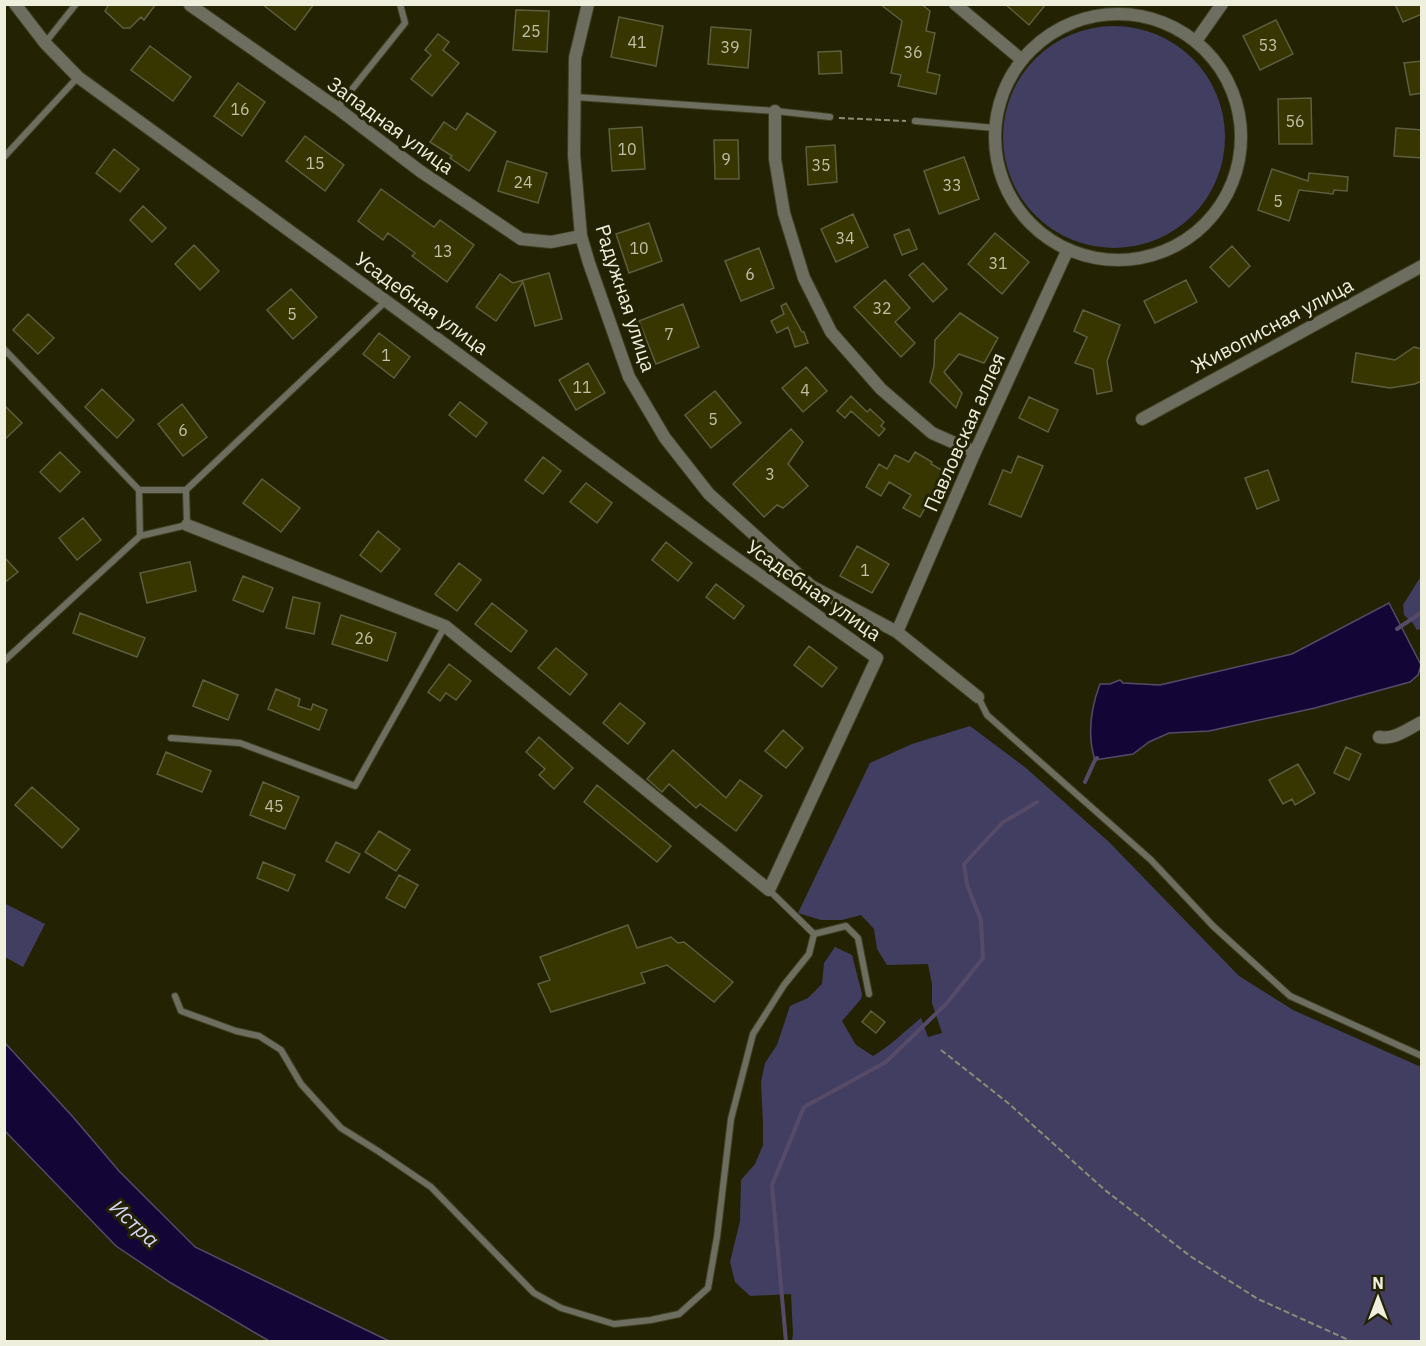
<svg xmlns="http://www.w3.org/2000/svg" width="1426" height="1346" font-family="'IBM Plex Sans',sans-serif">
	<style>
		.green { fill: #423e62 }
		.water { fill: #140537; stroke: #554b69; stroke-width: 1.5 }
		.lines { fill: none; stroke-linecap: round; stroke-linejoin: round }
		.stream { stroke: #554b69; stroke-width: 4 }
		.building { fill: #373600; stroke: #5d5e3e; stroke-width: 1.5 }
		.lane-casing { stroke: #3f4022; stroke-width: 8 }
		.street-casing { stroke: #3f4022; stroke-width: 14 }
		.path { stroke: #8c8d75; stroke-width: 2; stroke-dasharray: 6 3; stroke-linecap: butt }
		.lane { stroke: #6d6e5f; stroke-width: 6 }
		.street { stroke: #6d6e5f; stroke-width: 12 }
		.labels { text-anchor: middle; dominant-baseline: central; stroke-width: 6; stroke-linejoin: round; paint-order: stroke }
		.number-label { font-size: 16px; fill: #c0c1a6 }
		.street-label { font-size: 20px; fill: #eeefdd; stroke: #232304 }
		.water-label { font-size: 21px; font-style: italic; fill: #d9d7fa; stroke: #232304 }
	</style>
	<rect width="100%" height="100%" fill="#232304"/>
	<path class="green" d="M1003 137a111 111 0 1 1 222 0a111 111 0 1 1-222 0Z
		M1421 576V629L1417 630 1412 622 1404 615 1403 605Z
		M970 726 1026 768 1109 842 1239 976 1293 1010 1421 1067V1341H792L793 1334 791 1294 750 1296 735 1282 730 1262 740 1221 741 1180 755 1164 763 1145V1123L761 1082 765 1063 777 1045 790 1006 808 998 822 984 824 963 835 947 852 955 862 994 861 999 842 1021 856 1045 873 1056C890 1046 905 1031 921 1018L928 1037 942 1033 932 1003V984L928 964 887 965 877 949 874 929 861 915 842 920H821L798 913 870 763 912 744Z
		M4 903 45 924 23 967 5 957Z"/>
	<path class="water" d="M1389 603 1421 665 1418 675 1410 682 1315 708 1209 731 1169 733 1149 742 1133 754 1095 760C1087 735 1091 708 1100 684H1110L1120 680 1123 683 1160 685 1292 654Z
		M5 1043 73 1117 119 1171 195 1247 389 1341H269L171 1283 116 1246 5 1131Z"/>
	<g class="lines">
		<path class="stream" d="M1397 629 1422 612
			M1085 782 1095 760 1097 758
			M786 1342 772 1185 804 1107 886 1062 947 1003 983 958 981 920 967 885 964 864 1002 823 1037 802"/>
	</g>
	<path class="building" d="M109 4H156L144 20 141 17 130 28H123L105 11Z
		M262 4H314L295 30Z
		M880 4H921L930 11 926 31 935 33 927 72 940 75 936 94 898 86 901 75 891 73 902 21Z
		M1005 4H1046L1029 25Z
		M1395 4H1422V14L1403 22Z
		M516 10 549 11 547 52 513 50Z
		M619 17 663 26 656 66 611 57Z
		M1276 20 1293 54 1260 70 1243 36Z
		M711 27 751 30 748 68 708 64Z
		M438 34 449 42 443 50 459 63 432 96 411 79 431 55 425 50Z
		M150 46 191 77 173 101 131 70Z
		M841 51 842 73 819 74 818 52Z
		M1422 61V93L1410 95 1404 63Z
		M238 83 265 102 242 136 214 116Z
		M1311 98 1312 144H1279L1278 99Z
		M467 113 496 132 469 171 450 158 452 156 430 142 444 122 456 130Z
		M642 127 645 169 612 171 609 129Z
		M1396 128 1422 130V158L1394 156Z
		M305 136 344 165 325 191 286 161Z
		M714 140H738L739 179H715Z
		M835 145 837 182 808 185 806 147Z
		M114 149 139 169 120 192 96 173Z
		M964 157 979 199 939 214 924 171Z
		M507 161 547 173 538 203 498 191Z
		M1272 169 1308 181 1309 173 1348 177 1347 191 1334 190 1333 194 1299 190 1289 221 1258 210Z
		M381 189 434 227 440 220 474 245 447 282 412 256 415 253 388 233 383 240 358 221Z
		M143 206 166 228 152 242 130 220Z
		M853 214 868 247 836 262 821 229Z
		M649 223 662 261 629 273 616 234Z
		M909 229 917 249 902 255 894 235Z
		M995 233 1029 262 1002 294 968 264Z
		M194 245 219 271 200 290 175 264Z
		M1232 246 1250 266 1229 287 1210 267Z
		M759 248 774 288 741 301 725 261Z
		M923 263 947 289 933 302 909 275Z
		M549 273 562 319 535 326 523 282 496 321 476 307 500 274 513 283Z
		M885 280 910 308 895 322 915 343 901 357 854 307Z
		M1186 280 1197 302 1155 323 1144 301Z
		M291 289 317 317 293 339 267 310Z
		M786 303 802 332H804L808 343 795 347 788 327 777 333 771 321 784 314 781 306Z
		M683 304 699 347 656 364 639 321Z
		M1083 310 1120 325 1107 361 1112 391 1097 394 1093 369 1075 363 1087 337 1074 331Z
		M960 313 998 338 984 363 959 354 944 372 962 393 956 408 930 382 934 366 935 340Z
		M28 314 54 338 38 354 13 330Z
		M379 333 410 357 394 378 363 354Z
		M1414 347 1422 349V381L1415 384 1390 388 1352 382 1356 353 1395 360Z
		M588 363 605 393 576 410 559 380Z
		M806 367 827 391 803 412 782 388Z
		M102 389 134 420 117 438 85 407Z
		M715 391 741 423 711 448 685 415Z
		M851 396 867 412 870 409 884 422 881 426 885 429 879 436 851 411 845 418 837 411Z
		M1029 397 1058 410 1048 432 1019 418Z
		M460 402 487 423 476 437 449 415Z
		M182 404 207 437 183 456 158 424Z
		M4 405 22 423 4 440Z
		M791 429 803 442 788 464 808 486 783 508 777 505 764 517 733 484Z
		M60 452 80 472 60 492 40 472Z
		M915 452 932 462 931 464 945 472 920 517 903 508 911 495 889 482 881 496 866 487 879 464 887 469 895 455 909 462Z
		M1018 456 1043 466 1021 517 989 504 1003 470 1011 473Z
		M543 457 561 471 543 494 525 480Z
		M1268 470 1279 500 1257 509 1245 478Z
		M262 479 300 508 281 532 243 503Z
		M586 483 612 503 597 523 570 502Z
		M83 518 101 540 77 560 59 538Z
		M378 531 400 549 381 572 360 555Z
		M666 542 692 563 678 581 652 560Z
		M857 546 889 564 872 593 840 576Z
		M4 557 18 572 4 583Z
		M190 562 196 591 147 603 140 573Z
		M459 563 481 580 457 611 435 594Z
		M243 576 273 588 263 612 233 600Z
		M716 584 744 606 734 619 706 597Z
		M293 597 320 603 314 634 286 628Z
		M492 603 527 631 511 652 475 624Z
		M80 613 145 638 137 657 73 633Z
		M341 615 396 633 387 661 332 644Z
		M809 646 837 668 822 687 794 665Z
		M556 648 587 674 570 695 538 668Z
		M449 664 471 681 456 700 446 693 440 701 428 692Z
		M203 680 238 695 228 720 193 706Z
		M276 689 300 699 298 706 311 710 313 704 327 710 319 730 268 709Z
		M620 703 645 723 628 744 603 723Z
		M783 730 803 748 786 768 765 751Z
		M539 737 573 768 554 789 539 775 545 769 526 752Z
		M1346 747 1361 754 1349 780 1334 773Z
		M673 750 726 798 740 780 762 796 736 831 700 804 696 808 669 784 662 792 647 779Z
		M166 752 211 771 202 792 157 774Z
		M1298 764 1315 793 1295 805 1292 799 1283 804 1269 780Z
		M263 782 299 797 285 829 250 815Z
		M597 785 671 846 657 862 584 802Z
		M32 787 79 829 62 848 15 805Z
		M379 831 410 850 396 871 365 852Z
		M336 842 360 854 349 873 326 861Z
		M263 862 295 875 288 891 257 878Z
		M399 875 418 885 405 908 386 898Z
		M628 925 637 948 671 937 678 943 684 942 733 982 714 1002 667 965 641 973 645 983 551 1012 538 984 550 980 540 957Z
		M871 1011 885 1022 876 1033 862 1022Z"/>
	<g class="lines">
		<defs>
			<path id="lane" d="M45 43 76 4
				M575 97 775 111 830 117
				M337 108 405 23 400 4
				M915 121 995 128
				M4 157 78 77
				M4 349 139 490 140 536 187 525 186 490H139
				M186 490 386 301
				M4 661 140 536
				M978 697 987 715 1151 860 1213 926 1290 996 1422 1056
				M171 738 240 743 355 786 445 626
				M814 934 846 926 858 938 869 994
				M175 996 181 1011 236 1031 259 1036 281 1050 301 1084 341 1128 378 1151 431 1187 534 1293 561 1308 614 1324 651 1320 679 1314 708 1288 717 1237 731 1119 753 1034 784 985 809 954 814 934 769 890"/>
			<path id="street" d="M15 4 45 43 78 77 386 301 723 549 877 658 769 890 445 626 187 525
				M588 4 575 58 574 155 581 236 589 263 629 377 665 438 709 494 811 586 897 632 978 697
				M955 4 1022 60
				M190 5 337 108 420 171 521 239 551 242 581 236
				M995 137a123 123 0 1 1 246 0a123 123 0 1 1-246 0Z
				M1196 41 1222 4
				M775 111V159L784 213 804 278 831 332 881 389 932 433 975 452
				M1142 419 1422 266
				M897 632 975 452 1068 249
				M1379 737C1395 740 1407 729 1422 722"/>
		</defs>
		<use href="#lane" class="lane-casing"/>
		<use href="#street" class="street-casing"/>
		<path class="path" d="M839 118 906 121
			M941 1050 1008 1103 1105 1190 1190 1256 1258 1299 1353 1342"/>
		<use href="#lane" class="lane"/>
		<use href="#street" class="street"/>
	</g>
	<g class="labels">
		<g class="number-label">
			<text x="531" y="31">25</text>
			<text x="637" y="42">41</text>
			<text x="1268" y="45">53</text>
			<text x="730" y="47">39</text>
			<text x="913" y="52">36</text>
			<text x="240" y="109">16</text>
			<text x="1295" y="121">56</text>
			<text x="627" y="149">10</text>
			<text x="726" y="159">9</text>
			<text x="315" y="163">15</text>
			<text x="821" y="165">35</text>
			<text x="523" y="182">24</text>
			<text x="952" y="185">33</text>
			<text x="1278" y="201">5</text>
			<text x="845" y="238">34</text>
			<text x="639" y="248">10</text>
			<text x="443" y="251">13</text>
			<text x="998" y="263">31</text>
			<text x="750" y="274">6</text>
			<text x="882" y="308">32</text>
			<text x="292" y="314">5</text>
			<text x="669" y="334">7</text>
			<text x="386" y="355">1</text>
			<text x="582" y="387">11</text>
			<text x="805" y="390">4</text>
			<text x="713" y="419">5</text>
			<text x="183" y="430">6</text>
			<text x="770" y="474">3</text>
			<text x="865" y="570">1</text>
			<text x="364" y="638">26</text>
			<text x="274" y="806">45</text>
		</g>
		<g class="street-label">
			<text transform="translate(391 125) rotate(36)">Западная улица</text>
			<text transform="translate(626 298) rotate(72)">Радужная улица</text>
			<text transform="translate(422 303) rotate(36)">Усадебная улица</text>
			<text transform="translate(1272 325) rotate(-28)">Живописная улица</text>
			<text transform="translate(964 432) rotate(-66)">Павловская аллея</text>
			<text transform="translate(814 590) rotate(35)">Усадебная улица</text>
		</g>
		<g class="water-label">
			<text transform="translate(135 1223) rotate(43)">Истра</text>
		</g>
	</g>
	<rect width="1426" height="1346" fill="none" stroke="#eeefdd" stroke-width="12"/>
	<g transform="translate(1378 1298)" stroke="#232304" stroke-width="4.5" paint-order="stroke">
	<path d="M0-4.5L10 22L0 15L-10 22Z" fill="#eeefdd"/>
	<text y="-9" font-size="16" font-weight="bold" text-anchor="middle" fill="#eeefdd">N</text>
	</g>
</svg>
